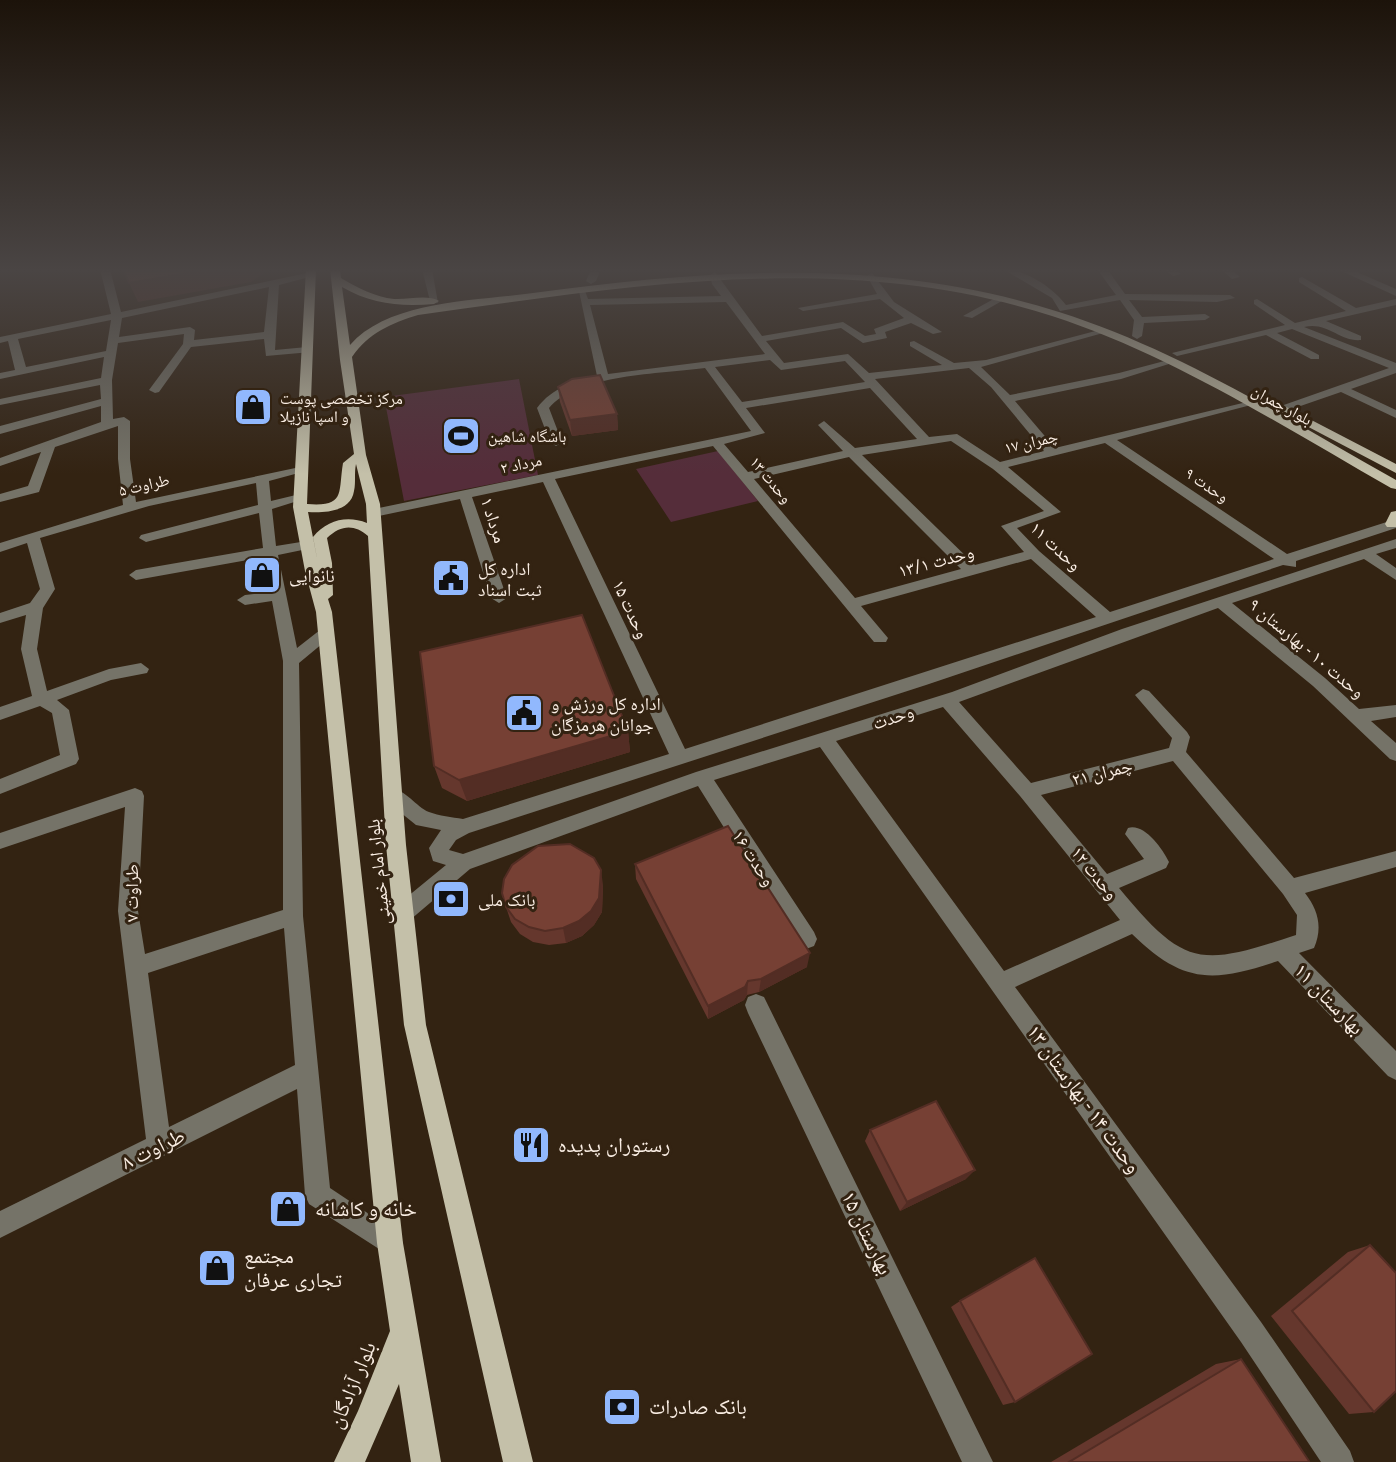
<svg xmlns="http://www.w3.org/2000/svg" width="1396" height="1462" font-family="'Roboto Condensed','Noto Naskh Arabic',sans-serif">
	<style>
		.green { fill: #552d3a }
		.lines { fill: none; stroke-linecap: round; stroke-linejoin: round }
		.minor { fill: #757368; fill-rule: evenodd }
		.major { fill: #c4c0a9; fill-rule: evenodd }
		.wall { fill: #65372d }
		.shaded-wall { fill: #532d24 }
		.building { fill: #764034; stroke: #532d24; stroke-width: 2 }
		.labels { text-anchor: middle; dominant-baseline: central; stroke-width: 6; stroke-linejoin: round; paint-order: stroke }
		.far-poi-label { font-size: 16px; fill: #faeee4; stroke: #332312; text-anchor: start }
		.far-street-label { font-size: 16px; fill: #faeee4; stroke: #332312 }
		.street-label { font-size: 18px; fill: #faeee4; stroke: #332312 }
		.poi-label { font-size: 18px; fill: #faeee4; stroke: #332312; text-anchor: start }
		.near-street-label { font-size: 21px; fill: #faeee4; stroke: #332312 }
		.near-poi-label { font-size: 21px; fill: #faeee4; stroke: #332312; text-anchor: start }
	</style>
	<rect width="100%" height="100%" fill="#332312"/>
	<path class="green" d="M519 379 538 475 404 501 384 397Z
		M718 451 758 501 671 522 636 469Z"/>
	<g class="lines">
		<path class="minor" d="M100 269H110L121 312 312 272 317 275 279 285 275 350 307 347 312 350 311 352 266 356 264 339 191 347 159 392 155 393 149 390 183 344 184 334 118 343 112 380 113 419 124 417 130 421V459L136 502 300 467 306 471 269 481 271 501 300 494 307 498 272 509 276 546 307 541 314 545 312 548 278 555 297 648 320 630H332L334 634 299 663 303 916 330 1188 399 1234 403 1243 399 1252 390 1256 309 1204 305 1195 297 1089 0 1238V1211L146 1139 118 911 125 807 0 849V833L135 788 142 791 144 796 138 911 145 954 283 910V661L272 601 245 605 237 600 245 595 270 592 264 557 136 580 129 575 136 570 263 548 259 513 146 542 139 538 141 535 258 505 256 483 149 506 40 538 55 589 43 608 37 649 47 691 109 669 141 663 149 669 147 673 111 680 57 700 69 710 79 759 76 764 0 794V779L60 755 52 713 40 706 0 720V707L32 696 21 649 26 615 0 623V613L30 603 40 589 27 543 0 552V543L123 505 118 459V426L55 447 39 492 0 502V494L28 486 41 452 0 466V458L101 422V406L0 434V426L101 399 100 385 0 405V399L101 378 104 357 0 379V373L15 370 8 341 0 343V337L111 314ZM269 287 264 332 194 340 195 330 190 327 119 337 122 318ZM111 320 106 351 26 367 18 339ZM284 928 295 1065 169 1127 148 973Z
			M422 269H432L438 303 430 301Z
			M591 269H601L596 281 591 284 586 281Z
			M1003 269C1025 269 1054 288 1066 305L1116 295 1097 269H1107L1125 294 1230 295 1235 298 1217 302 1129 300 1142 317 1205 314 1210 317 1205 320 1144 323 1142 336 1137 339 1132 336 1134 320 1120 300 1060 311 1052 298Z
			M1164 269H1175L1181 274 1173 276Z
			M1221 269H1231L1240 277 1232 279Z
			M1337 269H1350L1396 289V296Z
			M715 272 762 336 843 322 865 336 876 334 874 329 904 318 880 299 803 311 798 308 877 294 867 276 872 273 894 302 942 332 933 334 911 323 885 332 887 338 863 343 841 328 766 341 784 363 848 354 869 373 942 365 910 346V342L914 341 954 363 986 360 1103 329V333L981 367 1010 395 1119 373 1172 359V363L1121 379 1015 401 1055 448 1251 401V405L1117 440 1287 554 1396 519V528L1296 561V567L1283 565 926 685 469 833 456 840 449 850 463 854 696 772 952 692 1122 629 1396 539V548L1376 554 1396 568V580L1364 559 1232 603 1325 678 1359 709 1396 705V717L1371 721 1396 743V761L1390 759 1313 686 1218 608 959 702 1031 783 1169 748 1172 738 1135 695 1143 689 1149 691 1187 732 1190 737 1186 752 1294 878 1396 851V867L1305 893C1318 910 1323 927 1314 948L1299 953 1396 1051V1080L1388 1076 1278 961C1213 983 1183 984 1132 934L1015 987 1261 1322 1350 1451 1354 1462H1321L1241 1342 820 747 714 780 814 932 817 939 814 946 806 949 798 946 698 786 470 869 410 920 403 922 396 920 393 913 396 906 446 865 433 861 429 848 441 830 416 825 385 800 383 795 385 790C403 784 414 806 429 812 439 816 452 817 463 819L669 754 543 482 472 497 507 598 499 603 491 598 460 499 374 517 367 513 374 509 751 431 705 368C661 374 578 374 549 408L562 442 556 446 550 442 537 408C553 387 572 383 597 376L579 291H585L588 299 721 296 712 284 710 275ZM726 302 765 354 608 374 590 305ZM770 360 781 370 845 361 865 382 742 402 715 367ZM969 368 991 387 1044 451 1000 462 957 434 929 437 875 379ZM870 388 917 439 855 448 824 421 818 425 843 451 748 472 724 444 765 433 746 408ZM951 441 993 469 1044 511 1001 526 1024 552 975 565 862 455ZM1105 443 1274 559 1110 612 1039 551 1017 528 1061 512 1008 467ZM713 446 874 642H886L888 638 861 606 1031 559 1096 617 685 749 555 479ZM849 457 961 569 855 598 754 479ZM943 707 1020 796 1120 920 1004 971 836 741ZM1173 761 1283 894 1297 915 1296 935C1200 967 1185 968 1119 888L1166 868 1169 862C1162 848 1144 823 1128 828L1125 834 1144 859 1107 874 1041 795Z
			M1302 277 1356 308 1396 299V305L1326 321 1361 336V340C1340 342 1327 321 1304 327L1396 363V373L1351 389 1396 410V418L1341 392 1286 411H1278V407L1389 368 1292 329 1277 333 1319 355V359H1311L1266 335 1177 356 1172 353 1285 325 1254 304V300L1257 299 1295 323 1346 311 1299 282V278Z
			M999 296 1007 298 972 318 963 316Z
			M756 994 764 997 993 1462H962L748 1013 745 1005 748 997Z"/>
		<path class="major" d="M306 269H316L307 504C346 507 338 493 343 463L354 454 340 360 330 269H340L341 278C358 288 375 297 394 299 407 300 428 294 439 301L434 304C401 307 371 304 342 287L350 345C389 300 478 301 533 293 710 269 887 257 1059 312 1179 350 1287 419 1396 480V489L1391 488C1282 426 1172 355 1052 316 844 249 630 286 418 315 392 323 368 333 352 357L366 455 380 504 406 845 426 1025 533 1462H503L404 1025 386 845 368 536C354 524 341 525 327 538L332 563 333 595 328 599 332 612 403 1243 441 1462H411L399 1384 365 1462H334L358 1411 390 1331 377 1243 316 612 305 571 293 507ZM356 464 366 504 367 523C347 515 327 520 313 537L318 563 308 512C324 513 351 512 354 491 356 482 354 473 356 464Z
			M1259 397H1267L1396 464V473L1259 401Z
			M1396 511V527H1387L1385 524 1391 512Z"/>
	</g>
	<path class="wall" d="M558 387 617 414 618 430 572 436 560 402Z
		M628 731 630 752 467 801 442 788 434 766Z
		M635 864 807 967 759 992 747 995 744 1000 708 1019 636 879Z
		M603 885 602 912 594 925 582 936 566 943 549 945 533 942 520 934 511 922 506 907Z
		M870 1130 966 1179 900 1211 865 1141Z
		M1370 1245 1374 1412 1349 1414 1271 1316 1348 1252Z
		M960 1301 1015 1402 1003 1405 951 1307Z
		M1241 1359 1308 1462H1051L1216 1364Z"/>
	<path class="shaded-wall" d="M211 269H264V273L251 282 138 302 129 283Z
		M617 414 618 430 572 436 570 420Z
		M628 731 630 752 467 801 459 780Z
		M601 870 603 885 602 912 594 925 582 936 566 943 563 928Z
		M810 953 807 967 759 992 761 979Z
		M748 981 747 995 744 1000 708 1019V1006Z
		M975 1170 966 1179 900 1211 907 1202Z"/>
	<path class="building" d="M123 269H211L129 283Z
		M600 375 617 414 570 420 558 387 572 379Z
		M582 615 628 731 459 780 434 766 420 652Z
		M728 826 810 953 761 979 748 981 745 987 708 1006 635 864Z
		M570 844 594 858 601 870 599 898 591 911 579 921 563 928 545 931 529 927 515 919 506 907 502 893 504 879 512 865 538 846Z
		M936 1101 975 1170 907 1202 870 1130Z
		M1370 1245 1396 1273V1391L1374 1412 1292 1311Z
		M1035 1258 1092 1354 1015 1402 960 1301Z
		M1241 1359 1309 1461 1308 1462H1069Z"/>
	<linearGradient id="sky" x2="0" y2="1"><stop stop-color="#1c130a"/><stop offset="0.57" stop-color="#4a4544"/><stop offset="1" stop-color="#4a4544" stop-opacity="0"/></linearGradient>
	<rect width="1396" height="474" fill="url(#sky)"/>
	<defs>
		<symbol id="shop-square" viewBox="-11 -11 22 22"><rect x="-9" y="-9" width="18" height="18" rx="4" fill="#91b8fd" stroke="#332312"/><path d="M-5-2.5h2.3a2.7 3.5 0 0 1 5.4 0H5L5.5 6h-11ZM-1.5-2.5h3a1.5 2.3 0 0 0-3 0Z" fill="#111"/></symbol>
		<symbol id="stadium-square" viewBox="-11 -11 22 22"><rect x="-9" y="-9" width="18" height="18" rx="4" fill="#91b8fd" stroke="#332312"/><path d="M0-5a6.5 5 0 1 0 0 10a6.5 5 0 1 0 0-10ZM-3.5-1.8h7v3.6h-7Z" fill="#111"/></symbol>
		<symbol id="civic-square" viewBox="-11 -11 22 22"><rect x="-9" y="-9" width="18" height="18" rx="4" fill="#91b8fd" stroke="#332312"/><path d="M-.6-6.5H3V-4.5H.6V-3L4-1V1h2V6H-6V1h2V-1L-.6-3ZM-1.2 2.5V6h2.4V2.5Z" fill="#111"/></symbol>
		<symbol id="bank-square" viewBox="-11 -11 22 22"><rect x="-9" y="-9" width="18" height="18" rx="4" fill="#91b8fd" stroke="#332312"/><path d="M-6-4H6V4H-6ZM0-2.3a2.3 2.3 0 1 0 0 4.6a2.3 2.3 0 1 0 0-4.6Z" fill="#111"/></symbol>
		<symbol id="restaurant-square" viewBox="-11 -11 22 22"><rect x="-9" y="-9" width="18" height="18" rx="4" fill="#91b8fd" stroke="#332312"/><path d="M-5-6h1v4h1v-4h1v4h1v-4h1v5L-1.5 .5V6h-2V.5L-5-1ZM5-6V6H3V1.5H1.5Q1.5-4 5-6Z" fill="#111"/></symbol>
	</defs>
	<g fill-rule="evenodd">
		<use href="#shop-square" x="231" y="385" width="44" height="44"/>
		<use href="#stadium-square" x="439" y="414" width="44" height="44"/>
		<use href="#shop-square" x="240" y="553" width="44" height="44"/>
		<use href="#civic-square" x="429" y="556" width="44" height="44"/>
		<use href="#civic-square" x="502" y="691" width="44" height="44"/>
		<use href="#bank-square" x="429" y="877" width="44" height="44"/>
		<use href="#restaurant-square" x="509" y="1123" width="44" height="44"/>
		<use href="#shop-square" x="266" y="1187" width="44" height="44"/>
		<use href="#shop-square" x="195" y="1246" width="44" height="44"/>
		<use href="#bank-square" x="600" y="1385" width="44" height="44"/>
	</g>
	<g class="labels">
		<g class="far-poi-label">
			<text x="280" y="398">مرکز تخصصی پوست<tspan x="280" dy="18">و اسپا نازیلا</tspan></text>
			<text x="488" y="436">باشگاه شاهین</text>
		</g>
		<g class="far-street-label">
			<text transform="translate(1282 405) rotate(29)">بلوار چمران</text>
			<text transform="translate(1031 442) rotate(-13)">چمران ۱۷</text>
			<text transform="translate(521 464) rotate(-12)">مرداد ۲</text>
			<text transform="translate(771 480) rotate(50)">وحدت ۱۳</text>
			<text transform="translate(144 485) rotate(-13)">طراوت ۵</text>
			<text transform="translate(1207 485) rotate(34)">وحدت ۹</text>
		</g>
		<g class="street-label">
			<text transform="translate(494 520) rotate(72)">مرداد ۱</text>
			<text transform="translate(1056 546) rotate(43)">وحدت ۱۱</text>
			<text transform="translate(936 561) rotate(-15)">وحدت ۱۳/۱</text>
			<text transform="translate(631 609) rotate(65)">وحدت ۱۵</text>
			<text transform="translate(1307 648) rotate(40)">وحدت ۱۰ - بهارستان ۹</text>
			<text transform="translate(893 717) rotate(-18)">وحدت</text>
			<text transform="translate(1102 772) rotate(-14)">چمران ۲۱</text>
			<text transform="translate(754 858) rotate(57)">وحدت ۱۶</text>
			<text transform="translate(378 872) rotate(-96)">بلوار امام خمینی</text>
			<text transform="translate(1095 873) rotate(51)">وحدت ۱۲</text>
			<text transform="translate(131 893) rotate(-90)">طراوت ۷</text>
		</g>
		<g class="poi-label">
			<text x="478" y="568">اداره کل<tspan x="478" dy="21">ثبت اسناد</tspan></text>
			<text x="289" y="575">نانوایی</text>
			<text x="551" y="703">اداره کل ورزش و<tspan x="551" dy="21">جوانان هرمزگان</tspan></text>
			<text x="478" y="899">بانک ملی</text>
		</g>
		<g class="near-street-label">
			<text transform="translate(1329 999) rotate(46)">بهارستان ۱۱</text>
			<text transform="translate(1084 1099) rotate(54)">وحدت ۱۴ - بهارستان ۱۳</text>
			<text transform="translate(153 1149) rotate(-26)">طراوت ۸</text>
			<text transform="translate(867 1233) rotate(64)">بهارستان ۱۵</text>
			<text transform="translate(352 1385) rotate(-67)">بلوار آزادگان</text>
		</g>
		<g class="near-poi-label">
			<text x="558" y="1145">رستوران پدیده</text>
			<text x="315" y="1209">خانه و کاشانه</text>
			<text x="244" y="1256">مجتمع<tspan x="244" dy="24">تجاری عرفان</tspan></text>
			<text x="649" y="1407">بانک صادرات</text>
		</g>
	</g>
</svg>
